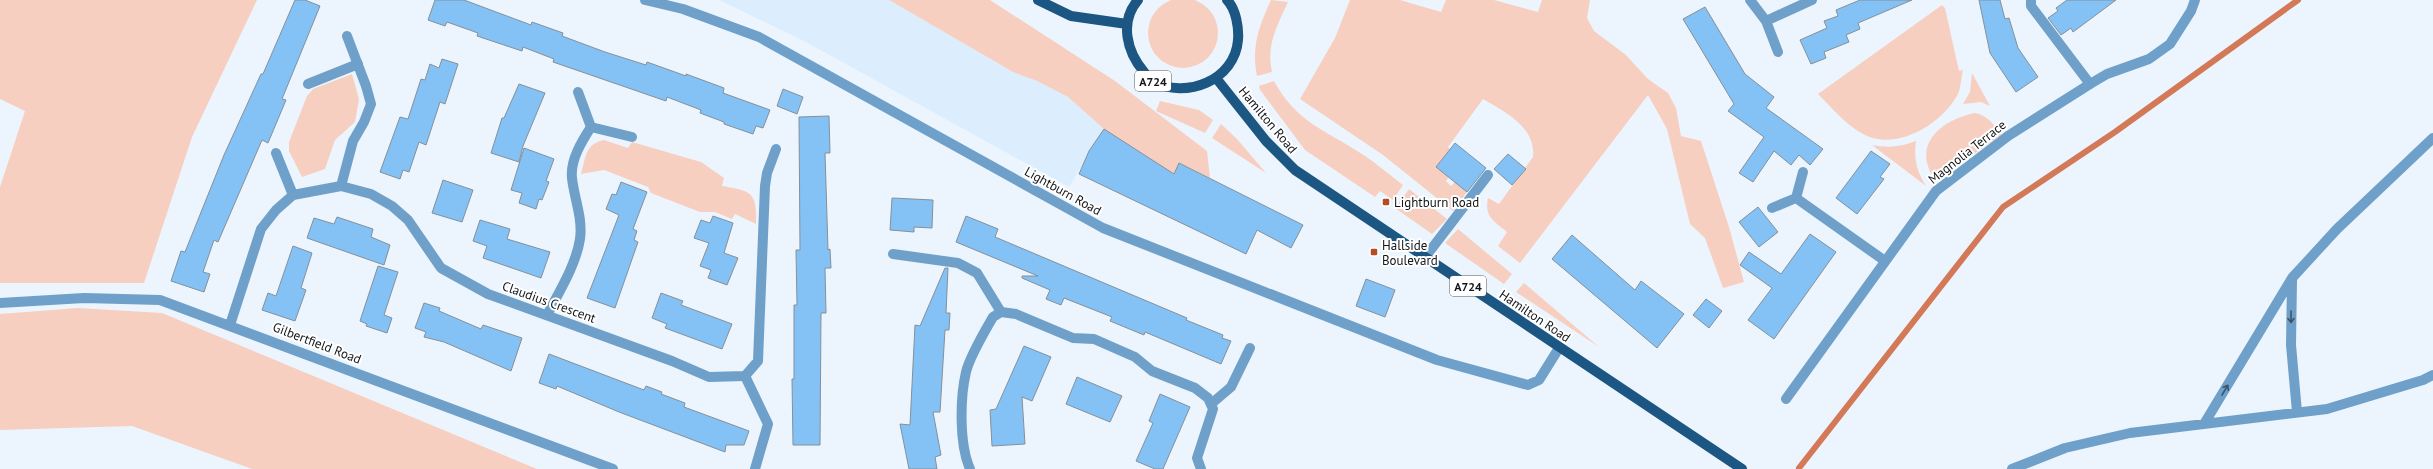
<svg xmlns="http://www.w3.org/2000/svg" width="2433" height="469" font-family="'PT Sans',sans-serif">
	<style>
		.built { fill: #dceefe }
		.green { fill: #f7cfc1 }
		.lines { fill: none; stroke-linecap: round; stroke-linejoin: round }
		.stream { stroke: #d37958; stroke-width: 6 }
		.building { fill: #84c1f5; stroke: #859099 }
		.service { stroke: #6fa0ca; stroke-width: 10 }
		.minor { stroke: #6fa0ca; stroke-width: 10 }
		.primary { stroke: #1c5682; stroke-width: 10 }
		.oneway { stroke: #3c5469 }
		.poi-dot { fill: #b44d25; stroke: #fff; stroke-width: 1.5 }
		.labels { text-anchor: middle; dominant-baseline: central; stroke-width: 4; stroke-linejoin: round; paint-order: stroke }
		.shield { fill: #fff; stroke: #595b5e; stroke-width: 1 }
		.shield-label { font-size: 12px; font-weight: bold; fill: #121519 }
		.street-label { font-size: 13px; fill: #121519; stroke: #fff }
		.poi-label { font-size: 13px; fill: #121519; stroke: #fff; text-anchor: start }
	</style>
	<rect width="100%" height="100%" fill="#ecf5fd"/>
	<path class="built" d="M719 0H889L1013 72 1037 81 1068 97 1104 129 1069 187 804 41Z"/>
	<path class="green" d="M1148 33a35 35 0 1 1 70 0a35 35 0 1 1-70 0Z
		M0 0H257L192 137 144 283H0V187L25 111 0 99Z
		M889 0H990L1115 81 1207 151 1210 178 1179 163 1174 174 1104 129 1068 97 1037 81 1013 72Z
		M1271 0 1288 2C1277 26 1266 45 1272 72L1257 76C1251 47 1259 26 1271 0Z
		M1350 0H1400L1441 12 1446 0H1494L1538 12 1542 0H1590L1587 18 1594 31 1626 55 1648 79 1668 93 1676 108 1681 136 1701 141 1729 227 1744 282 1723 288 1705 238 1690 224 1667 129 1648 95 1520 263 1498 246 1507 232C1494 221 1484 217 1488 198L1499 204 1533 157C1536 127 1505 112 1483 99L1448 147 1450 149 1436 167 1449 177 1446 181 1451 186 1455 182 1467 192 1453 211 1383 155 1300 99 1335 38Z
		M1942 5 1945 8 1959 71 1963 70C1961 78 1961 87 1958 94 1944 121 1904 147 1873 138 1852 132 1833 109 1818 94Z
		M1972 73 1990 106 1981 102 1963 104 1970 92Z
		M352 74 359 99 355 122 335 140 325 169 302 177 289 151V142L307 96 313 89Z
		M1274 81C1297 123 1324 129 1362 154 1376 163 1390 175 1403 185L1393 200 1380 191 1375 197 1305 150 1260 90 1259 86Z
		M1160 101 1199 110 1213 120 1205 133 1156 111Z
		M1975 113C1989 116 1993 124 2001 135L1936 181C1910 146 1940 120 1975 113Z
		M1221 124 1237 139 1266 173 1212 138Z
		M604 140 628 148 632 142 701 162 724 178 722 186C752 191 757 192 756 224L735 214 732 219 715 212H700L651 193 648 187 604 170 581 174C586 157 585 144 604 140Z
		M1916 141C1914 160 1916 170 1926 186L1872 145C1889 148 1900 147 1916 141Z
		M1409 189 1447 219 1432 234 1395 208Z
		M1458 229 1512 274 1504 284 1445 243Z
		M1524 283 1599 347 1516 292Z
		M78 308 162 313 537 469H252L132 426 0 430V314Z"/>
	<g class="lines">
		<path class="stream" d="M1799 468 2003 207 2115 132 2298 0"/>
	</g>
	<path class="building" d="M295 0H305L320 6 282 99 286 100 268 143 262 140 218 242 214 240 203 272 210 274 204 292 171 281 181 251 185 252 224 155 261 74H263Z
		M435 0H464L531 25 532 22 563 33 562 36 605 52 646 65 647 62 686 76V74L724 88 723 93 770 110 763 128 756 126 753 134 724 124V122L700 113 701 110 667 97 666 101 553 62 554 59 523 47 522 51 477 36 478 33 447 22 445 26 428 20Z
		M1860 0H1912L1858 23 1860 29 1846 35 1849 42 1824 52 1826 58 1811 64 1800 40 1827 28 1824 21 1838 16 1836 10Z
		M1979 0H2000L2005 19 2009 18 2018 48 2038 77 2016 92 1990 53Z
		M2067 0H2116L2073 32 2071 28 2061 35 2048 18 2058 11 2056 8Z
		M1705 7 1745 74 1774 97 1766 108 1823 149 1810 165 1799 155 1791 165 1774 151 1753 182 1739 173 1764 137 1728 111 1734 104 1683 19Z
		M442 59 458 64 445 104 440 102 426 145 419 142 409 172 403 170 400 179 380 172 400 117 408 119 421 79 425 80 430 64 439 68Z
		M519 84 545 93 523 146 519 162 491 153 502 118H504Z
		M783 89 803 97 797 114 777 106Z
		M829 116 830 153H825L828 250 830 249 831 268H825L826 313H821L820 445H793L792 379H794V305H797L796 250H800L799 117Z
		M1104 129 1174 174 1179 163 1303 225 1291 248 1257 230 1246 254 1079 174 1089 151Z
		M1455 143 1486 168 1467 192 1436 167Z
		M524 148 554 159 546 181 549 182 542 200 539 199 536 209 519 203 522 193 511 190Z
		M1871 151 1890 164 1880 177 1884 179 1857 214 1836 198Z
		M1508 154 1526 169 1512 185 1494 169Z
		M443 180 473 190 462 222 432 213Z
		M621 182 647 192 633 229 637 231 634 240 638 242 615 308 587 298 619 215 606 209 612 194 616 195Z
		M892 198 933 200 932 228 914 227V232L890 230Z
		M1758 207 1778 232 1759 247 1739 222Z
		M713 216 733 223 724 253 738 258 727 285 708 278 711 270 700 266 709 243 694 238 701 220 710 223Z
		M966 216 998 229 995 237 1187 318 1186 320 1223 335 1222 338 1231 341 1221 364 1145 332 1144 335 1110 321 1112 317 1064 298 1061 305 1046 299 1050 290 1022 278V276H1038L956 242Z
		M337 217 373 229 371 237 390 245 384 265 307 238 314 218 334 224Z
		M480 220 510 229 507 239 550 252 541 278 483 258 487 246 473 241Z
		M1810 234 1836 252 1774 339 1748 320 1772 288 1740 265 1749 252 1781 274Z
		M1572 235 1635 290 1641 281 1684 314 1657 348 1552 259Z
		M293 246 312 253 301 288 306 290 295 321 262 310 268 293 276 296Z
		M378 266 398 272 384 315 392 318 387 333 366 326 367 324 360 321Z
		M945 268H948L946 313H950L949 330H945L940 412H933L941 455 935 457 937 469H909L900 424 910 425 915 325 920 326Z
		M1366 279 1395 290 1385 317 1356 306Z
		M661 293 683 301 681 305 732 324 722 349 665 328 667 324 652 318Z
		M1706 299 1722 311 1709 328 1693 315Z
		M424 303 440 308 439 311 481 329 483 325 522 338 511 371 444 342 424 337 426 332 415 328Z
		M1024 346 1051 357 1032 401 1022 397 1025 444 992 446 990 410 996 409Z
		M549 354 644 390 646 386 662 392 661 394 685 403 684 407 749 431 744 445H726L725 452 619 412 557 386 556 389 539 383Z
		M1077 377 1122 396 1110 422 1066 404Z
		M1160 394 1190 407 1163 469H1155L1136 461 1153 423 1149 421Z"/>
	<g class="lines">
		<path class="service" d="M2031 0V6L2090 84
			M308 84 358 64
			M276 153 293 195
			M1796 198 1885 261
			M1772 208 1796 198 1803 172
			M893 254 958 263 977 273 1001 312
			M1426 256 1488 175
			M745 376 768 424 755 469
			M1211 404 1231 387 1250 348"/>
		<path class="minor" d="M645 0 683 9 759 37 1103 228 1437 360 1528 385 1539 380 1559 348
			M1750 0 1766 21 1812 0
			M1766 21 1778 52
			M591 127 632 137
			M341 186 353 141 364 122 371 104 366 86 347 36
			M2292 280 2291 345 2297 412
			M0 303 84 298 160 300 613 469
			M547 315C559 292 576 265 580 239 583 218 574 198 572 178 570 160 582 141 591 127L578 92
			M230 325 261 229 276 210 293 195 341 186 371 194 392 206 408 220 441 268 488 294 672 361 709 377 745 376 758 361 765 186 767 173 776 149
			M1786 399 1936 191 2008 136 2090 84 2107 74 2149 59 2170 44 2191 11 2195 0
			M2204 424 2292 278 2337 229 2433 138
			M970 469C959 444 960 398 966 372 970 356 985 331 993 317L1001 312 1016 314 1073 338 1094 339 1135 357 1152 371 1195 388 1208 398 1213 409 1197 458 1201 469
			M2012 469 2065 448 2130 433 2327 409 2423 380 2433 375"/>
		<path class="primary" d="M1038 0 1071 16 1127 24
			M1138 0C1119 22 1127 52 1144 72 1146 75 1149 79 1152 81 1186 100 1235 80 1238 40 1239 28 1236 9 1227 0
			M1216 78 1266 141 1295 170 1742 469"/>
	</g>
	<defs><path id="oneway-shaft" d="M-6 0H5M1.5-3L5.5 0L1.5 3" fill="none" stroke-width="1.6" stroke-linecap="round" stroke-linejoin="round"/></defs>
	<g class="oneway">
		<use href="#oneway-shaft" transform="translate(2291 317) rotate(90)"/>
		<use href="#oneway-shaft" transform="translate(2225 390) rotate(-59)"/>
	</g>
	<g class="poi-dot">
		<rect x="1382" y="198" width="8" height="8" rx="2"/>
		<rect x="1370" y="248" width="8" height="8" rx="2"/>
	</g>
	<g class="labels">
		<g class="shield">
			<rect x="1135" y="71" width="36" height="20" rx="3"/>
			<rect x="1450" y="276" width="36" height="20" rx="3"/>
		</g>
		<g class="shield-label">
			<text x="1153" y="81">A724</text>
			<text x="1468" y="286">A724</text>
		</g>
		<g class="street-label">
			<text transform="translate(1268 120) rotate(50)">Hamilton Road</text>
			<text transform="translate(1967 152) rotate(-38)">Magnolia Terrace</text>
			<text transform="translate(1063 191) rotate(29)">Lightburn Road</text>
			<text transform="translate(549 302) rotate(20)">Claudius Crescent</text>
			<text transform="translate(1535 316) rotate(34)">Hamilton Road</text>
			<text transform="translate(317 343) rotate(21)">Gilbertfield Road</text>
		</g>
		<g class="poi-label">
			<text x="1394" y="202">Lightburn Road</text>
			<text x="1382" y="245">Hallside<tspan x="1382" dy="15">Boulevard</tspan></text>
		</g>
	</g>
</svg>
